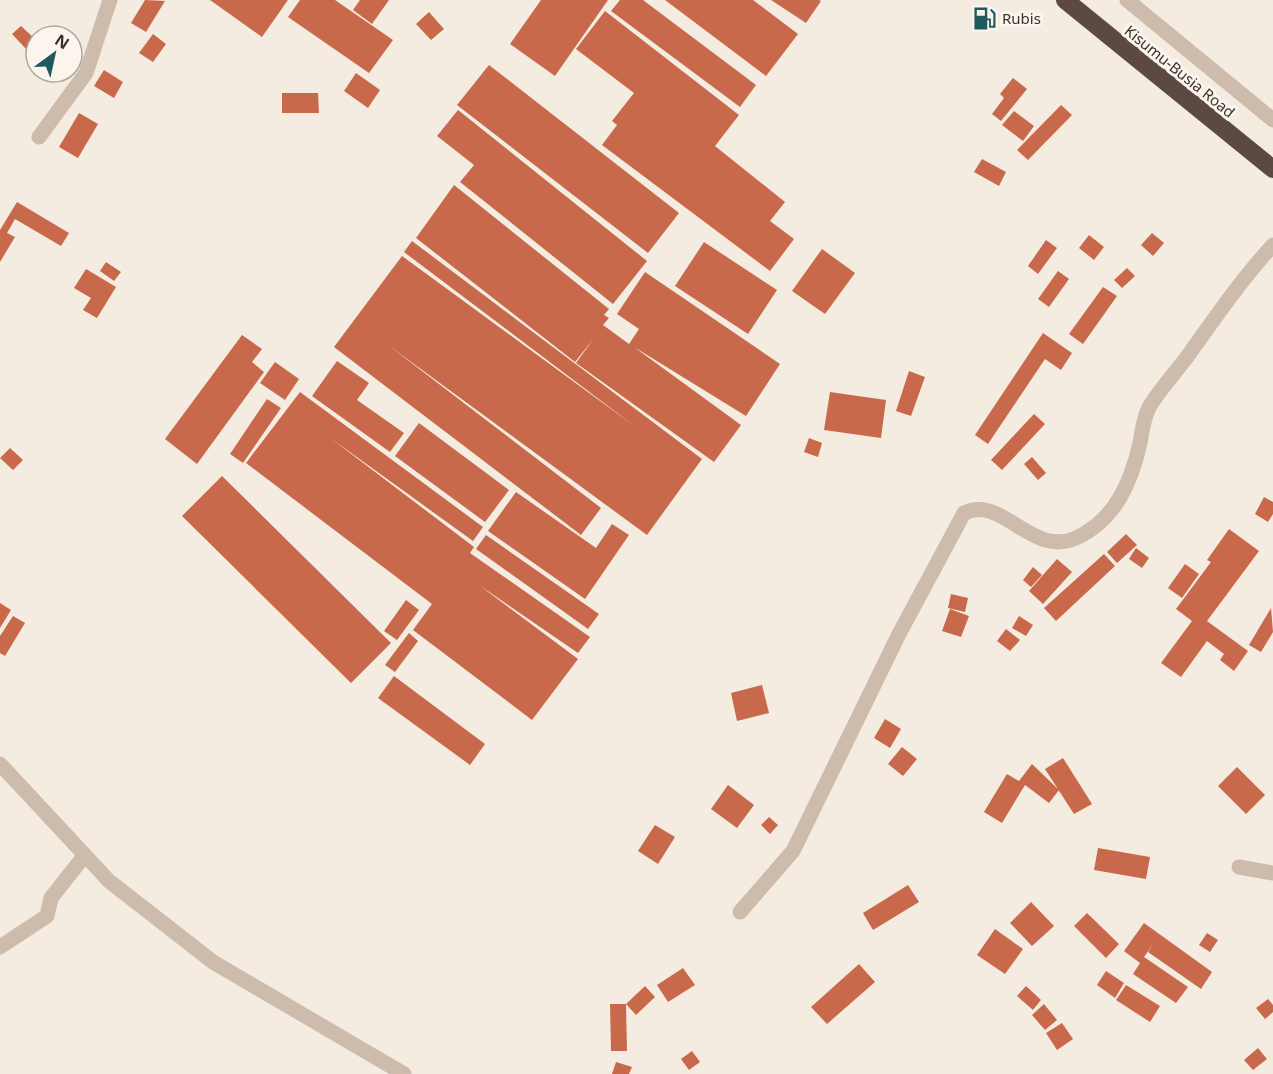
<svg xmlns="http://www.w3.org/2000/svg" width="1273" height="1074" font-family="'Noto Sans',sans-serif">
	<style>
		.building { fill: #c8694b }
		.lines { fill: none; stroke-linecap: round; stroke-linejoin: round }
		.street { stroke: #cdbbac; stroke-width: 15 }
		.highway { stroke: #5c4a42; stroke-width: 18 }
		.labels { text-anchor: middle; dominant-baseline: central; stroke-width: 6; stroke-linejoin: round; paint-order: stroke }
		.poi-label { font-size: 15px; fill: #3b302b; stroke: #fbf5ee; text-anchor: start }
		.street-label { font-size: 15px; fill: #3b302b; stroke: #fbf5ee }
	</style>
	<rect width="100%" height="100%" fill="#f4ebe1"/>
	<path class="building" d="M145 0 165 1 146 32 131 23Z
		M210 0H288L262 37Z
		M300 0H335L393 40 369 73 288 17Z
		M360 0H389L372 24 353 10Z
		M541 0H608L555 76 510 44Z
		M620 0H643L756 85 740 107 611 11Z
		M665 0H753L798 34 766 76Z
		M771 0H819L821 1 806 23Z
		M605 11 739 115 715 146 785 202 770 221 794 239 770 271 602 145 617 125 612 121 634 93 576 49Z
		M429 12 444 29 431 40 416 24Z
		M21 26 36 40 27 50 12 34Z
		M153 34 166 44 153 62 139 53Z
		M489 65 679 213 648 253 457 105Z
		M104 70 123 82 114 98 94 86Z
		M356 73 380 90 368 108 344 91Z
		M1013 78 1027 89 1001 121 992 114 1004 98 1000 94Z
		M282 93H318L319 113H282Z
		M1061 105 1072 115 1028 160 1017 150Z
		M458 110 647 261 613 304 460 182 474 165 437 136Z
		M1014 111 1034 126 1023 141 1002 125Z
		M79 113 98 124 78 158 59 147Z
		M982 159 1006 172 999 186 974 172Z
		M454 185 609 309 604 315 609 318 603 325 629 344 639 329 617 314 645 272 780 364 746 416 634 347 741 425 714 462 576 363 594 338 575 362 416 238Z
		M17 202 69 233 61 246 15 219 7 233 15 237 0 262V230Z
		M1152 233 1164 243 1153 256 1141 245Z
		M1089 235 1104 247 1094 260 1079 248Z
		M1046 240 1057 248 1038 274 1028 266Z
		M412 241 702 459 647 535 388 345 601 508 581 535 334 347 402 256 637 428 404 252Z
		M704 242 777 290 748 334 675 286Z
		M822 249 855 273 825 314 792 291Z
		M106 262 121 272 114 281 100 271Z
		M1127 268 1135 276 1122 288 1114 280Z
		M86 269 116 287 97 318 83 310 91 298 74 288Z
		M1058 271 1069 279 1049 307 1038 299Z
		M1103 287 1117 296 1083 344 1069 334Z
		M1043 333 1072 353 1061 370 1045 359 988 444 975 435Z
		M242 335 262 349 252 362 264 372 197 464 165 439Z
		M337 361 369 383 357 400 404 433 390 452 312 396Z
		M275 362 299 379 285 400 260 383Z
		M909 371 925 377 911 416 896 411Z
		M300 392 483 527 473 541 329 437 474 547 470 553 590 637 578 653 479 585 578 659 532 720 413 630 432 604 246 463Z
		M830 392 886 400 881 438 824 430Z
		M267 399 281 408 243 463 230 454Z
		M1034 414 1045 424 1002 470 991 460Z
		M419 423 509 490 485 522 395 456Z
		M809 438 822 443 818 457 804 452Z
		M10 448 23 460 13 470 0 458Z
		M1032 457 1046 473 1038 480 1024 464Z
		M222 476 391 643 351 683 182 516Z
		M516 492 596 548 612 524 629 535 585 599 488 531Z
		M1264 497 1273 502V514L1268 522 1255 514Z
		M1229 529 1259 551 1207 621 1248 651 1234 671 1220 660 1224 654 1207 641 1181 677 1161 663 1192 621 1176 609 1211 562 1207 560Z
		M1126 534 1137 545 1117 563 1107 552Z
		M486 535 599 614 588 629 476 549Z
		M1136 548 1149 558 1142 568 1129 559Z
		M1104 554 1115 566 1056 621 1044 608Z
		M1057 559 1072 572 1043 604 1029 591Z
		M1185 564 1199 574 1182 598 1168 588Z
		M1033 567 1042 575 1031 587 1023 580Z
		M951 594 968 598 965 612 948 608Z
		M406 600 419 610 397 640 384 631Z
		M0 603 11 610 0 628Z
		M1271 608 1273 632 1261 652 1249 645Z
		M950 609 969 616 961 637 942 631Z
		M13 616 25 623 5 656 0 653V636Z
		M1019 616 1033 625 1026 636 1012 628Z
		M1006 629 1020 640 1010 651 997 641Z
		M409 633 418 641 395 672 385 665Z
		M394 676 485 744 470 765 378 698Z
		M762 685 769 713 737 721 731 693Z
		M885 719 901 729 890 748 874 738Z
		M902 747 917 759 903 776 888 764Z
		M1063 758 1092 804 1074 814 1045 769Z
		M1032 764 1059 790 1049 803 1025 785 1002 823 984 812 1007 774 1019 781Z
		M1237 767 1265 795 1246 814 1218 786Z
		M728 785 754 805 737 828 711 809Z
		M769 817 778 825 770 834 761 825Z
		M655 825 675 837 658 864 638 851Z
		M1098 848 1150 857 1146 879 1094 870Z
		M908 885 919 902 873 930 863 913Z
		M1031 902 1054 926 1032 946 1010 923Z
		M1087 913 1119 944 1106 958 1074 926Z
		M1144 923 1212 972 1201 989 1148 952 1153 944 1144 957 1188 987 1176 1003 1133 974 1140 963 1124 951Z
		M995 929 1023 949 1005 974 977 955Z
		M1207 933 1218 940 1210 952 1199 945Z
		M859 964 875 982 827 1024 811 1007Z
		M683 968 695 985 668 1002 657 985Z
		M1106 971 1124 983 1115 998 1097 985Z
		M1126 985 1160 1006 1150 1022 1116 1000Z
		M645 986 655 997 636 1015 626 1004 627 1051H611L610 1004H626Z
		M1026 986 1041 1000 1033 1010 1017 996Z
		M1268 999 1273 1005V1012L1265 1019 1256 1008Z
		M1044 1004 1057 1020 1045 1030 1032 1015Z
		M1062 1023 1073 1039 1057 1050 1046 1033Z
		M1258 1048 1267 1059 1253 1070 1244 1060Z
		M692 1051 700 1062 689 1070 681 1059Z
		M616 1062 632 1067 629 1074H612Z"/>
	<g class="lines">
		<path class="street" d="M1127 0 1273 120
			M39 137 86 73 110 0
			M0 764 109 881 213 962 404 1074
			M1239 867 1273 873
			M740 912 793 851 899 634 964 513C1002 494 1031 558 1076 538 1115 520 1131 483 1140 443 1142 431 1144 415 1151 404 1161 388 1175 373 1187 357 1214 319 1241 280 1273 245
			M0 947 47 916 51 898 85 855"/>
		<path class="highway" d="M1065 0 1273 169"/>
	</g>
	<defs>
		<symbol id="fuel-bare" viewBox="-9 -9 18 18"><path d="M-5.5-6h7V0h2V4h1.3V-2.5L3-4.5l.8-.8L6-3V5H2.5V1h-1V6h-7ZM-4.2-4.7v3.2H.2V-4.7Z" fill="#1f5a5e" stroke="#fbf5ee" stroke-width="2.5" paint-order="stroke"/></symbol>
	</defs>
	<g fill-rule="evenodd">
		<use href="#fuel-bare" x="968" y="2" width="33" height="33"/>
	</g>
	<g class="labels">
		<g class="poi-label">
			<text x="1002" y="18">Rubis</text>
		</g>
		<g class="street-label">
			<text transform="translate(1180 71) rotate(39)">Kisumu-Busia Road</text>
		</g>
	</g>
	<g transform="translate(54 54) rotate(33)"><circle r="28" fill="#fbf5ee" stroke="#aea6a0" stroke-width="1.5"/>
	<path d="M0-4.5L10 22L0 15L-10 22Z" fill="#1f5a5e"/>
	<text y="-9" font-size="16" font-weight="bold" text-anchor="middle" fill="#3b302b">N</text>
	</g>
</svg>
